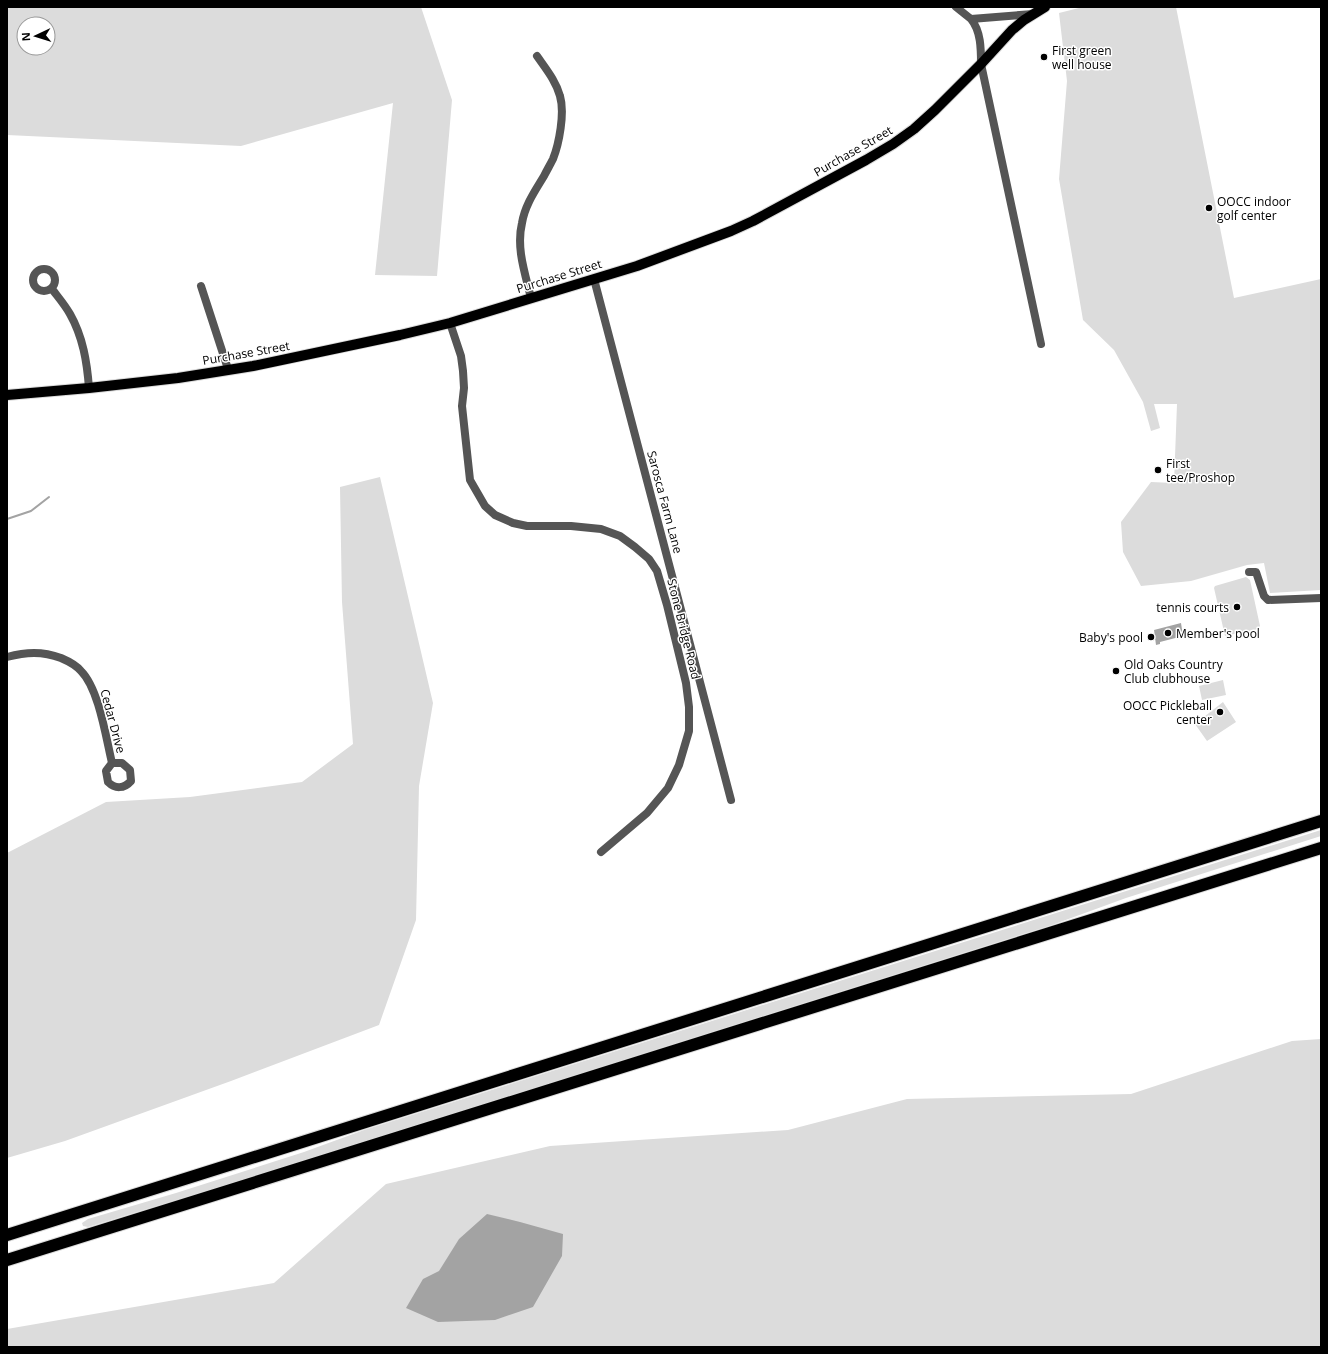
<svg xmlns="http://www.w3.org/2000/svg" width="1328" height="1354" font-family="'Open Sans',sans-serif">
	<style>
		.green { fill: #dcdcdc; fill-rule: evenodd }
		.water { fill: #a3a3a3 }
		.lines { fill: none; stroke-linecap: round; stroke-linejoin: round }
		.stream { stroke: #a3a3a3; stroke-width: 2 }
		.major-casing { stroke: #dbdbdb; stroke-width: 12 }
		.highway-casing { stroke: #dbdbdb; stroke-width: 14 }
		.minor { stroke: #555; stroke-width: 8 }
		.major { stroke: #000; stroke-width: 10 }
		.highway { stroke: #000; stroke-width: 12 }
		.poi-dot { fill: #000; stroke: #fff; stroke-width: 1.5 }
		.labels { text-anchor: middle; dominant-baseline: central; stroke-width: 3; stroke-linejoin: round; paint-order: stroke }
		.poi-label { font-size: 12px; fill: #000; stroke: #fff; text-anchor: start }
		.street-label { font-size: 12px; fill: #000; stroke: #fff }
	</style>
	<rect width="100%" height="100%" fill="#fff"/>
	<path class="green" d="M7 7H421L452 100 437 276 375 275 393 103 241 146 7 135ZM24 24H48V48H24Z
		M1083 7H1176L1234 298 1321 279V590L1270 593 1264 563 1247 565 1191 581 1141 586 1123 552 1121 522 1151 482 1174 483 1177 404H1154L1160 428 1151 431 1143 402 1114 350 1083 320 1059 179 1067 81 1059 13Z
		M380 477 433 703 419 786 416 920 379 1025 231 1081 65 1141 7 1158V853L106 802 190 797 302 782 353 744 342 602 340 487Z
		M1246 577 1250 580 1260 626 1258 629 1225 636 1214 588 1215 586Z
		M1223 680 1226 695 1202 700 1199 686Z
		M1223 702 1236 722 1207 741 1195 724Z
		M1321 830V836L1126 898 1052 925 244 1179 88 1227 83 1226 82 1223 88 1219 176 1193 304 1152 364 1130Z
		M1321 1039V1347H7V1329L274 1283 386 1184 550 1146 788 1130 907 1099 1131 1094 1292 1041Z"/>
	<path class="water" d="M1181 623 1183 636 1160 642V644L1156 645 1154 630Z
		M487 1214 520 1222 563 1234 562 1256 533 1307 495 1320 438 1322 406 1308 423 1279 439 1271 459 1239Z"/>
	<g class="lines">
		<path class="stream" d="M7 519 31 511 49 497"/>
		<defs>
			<path id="major" d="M7 395 89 388 178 378 253 366 400 335 450 323 637 266 731 231 753 221 866 160 893 144 914 129 935 110 981 64 1012 30 1024 20 1045 7"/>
			<path id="highway" d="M7 1235 1321 821
				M7 1260 1321 848"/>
		</defs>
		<use href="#major" class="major-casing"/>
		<use href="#highway" class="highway-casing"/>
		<path class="minor" d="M956 7 971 19 1033 14
			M971 19C981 31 981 49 981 64L1041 344
			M33 280a11 11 0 1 1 22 0a11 11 0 1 1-22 0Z
			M594 279 731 800
			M201 286 228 369
			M52 289C58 297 65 305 70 314 83 337 87 362 89 388
			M531 298C525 273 516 248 522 223 525 205 535 191 544 176 547 170 550 165 553 159 559 144 565 113 560 96 556 81 546 69 537 56
			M450 323 461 356 463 371 464 388 462 406 470 480 485 506 495 515 513 523 527 526H571L601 529 620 536 635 547 649 559 657 571 667 605 686 683 689 707V731L679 765 668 788 647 813 601 852
			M1249 572H1256L1264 596 1268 600 1321 598
			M7 657C26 652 42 651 61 658 68 661 76 665 81 671 99 689 106 738 112 763
			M112 763H122L130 770 131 781C124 789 115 789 108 782L106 771Z"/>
		<use href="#major" class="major"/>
		<use href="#highway" class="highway"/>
	</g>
	<g class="poi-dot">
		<circle cx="1044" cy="57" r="4"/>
		<circle cx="1209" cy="208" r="4"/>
		<circle cx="1158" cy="470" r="4"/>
		<circle cx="1237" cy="607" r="4"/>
		<circle cx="1168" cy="633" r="4"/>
		<circle cx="1151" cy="637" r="4"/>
		<circle cx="1116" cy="671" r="4"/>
		<circle cx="1220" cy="712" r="4"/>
	</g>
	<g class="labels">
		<g class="poi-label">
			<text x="1052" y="50">First green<tspan x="1052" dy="14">well house</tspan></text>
			<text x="1217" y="201">OOCC indoor<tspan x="1217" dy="14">golf center</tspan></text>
			<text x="1166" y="463">First<tspan x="1166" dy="14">tee/Proshop</tspan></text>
			<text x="1229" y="607" text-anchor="end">tennis courts</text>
			<text x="1176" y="633">Member's pool</text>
			<text x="1143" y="637" text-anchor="end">Baby's pool</text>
			<text x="1124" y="664">Old Oaks Country<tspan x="1124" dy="14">Club clubhouse</tspan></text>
			<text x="1212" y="705" text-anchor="end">OOCC Pickleball<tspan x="1212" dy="14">center</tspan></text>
		</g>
		<g class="street-label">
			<text transform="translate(853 151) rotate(-30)">Purchase Street</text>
			<text transform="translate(559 276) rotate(-17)">Purchase Street</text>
			<text transform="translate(246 353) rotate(-10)">Purchase Street</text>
			<text transform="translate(665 502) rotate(75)">Sarosca Farm Lane</text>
			<text transform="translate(684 629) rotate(76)">Stone Bridge Road</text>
			<text transform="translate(113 721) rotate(75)">Cedar Drive</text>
		</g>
	</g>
	<rect width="1328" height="1354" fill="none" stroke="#000000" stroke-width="16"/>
	<g transform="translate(36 36) rotate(266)"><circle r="19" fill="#ffffff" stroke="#999999"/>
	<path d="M0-3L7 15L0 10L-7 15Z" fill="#000000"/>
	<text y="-6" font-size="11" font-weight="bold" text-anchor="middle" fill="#000000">N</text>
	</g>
</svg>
